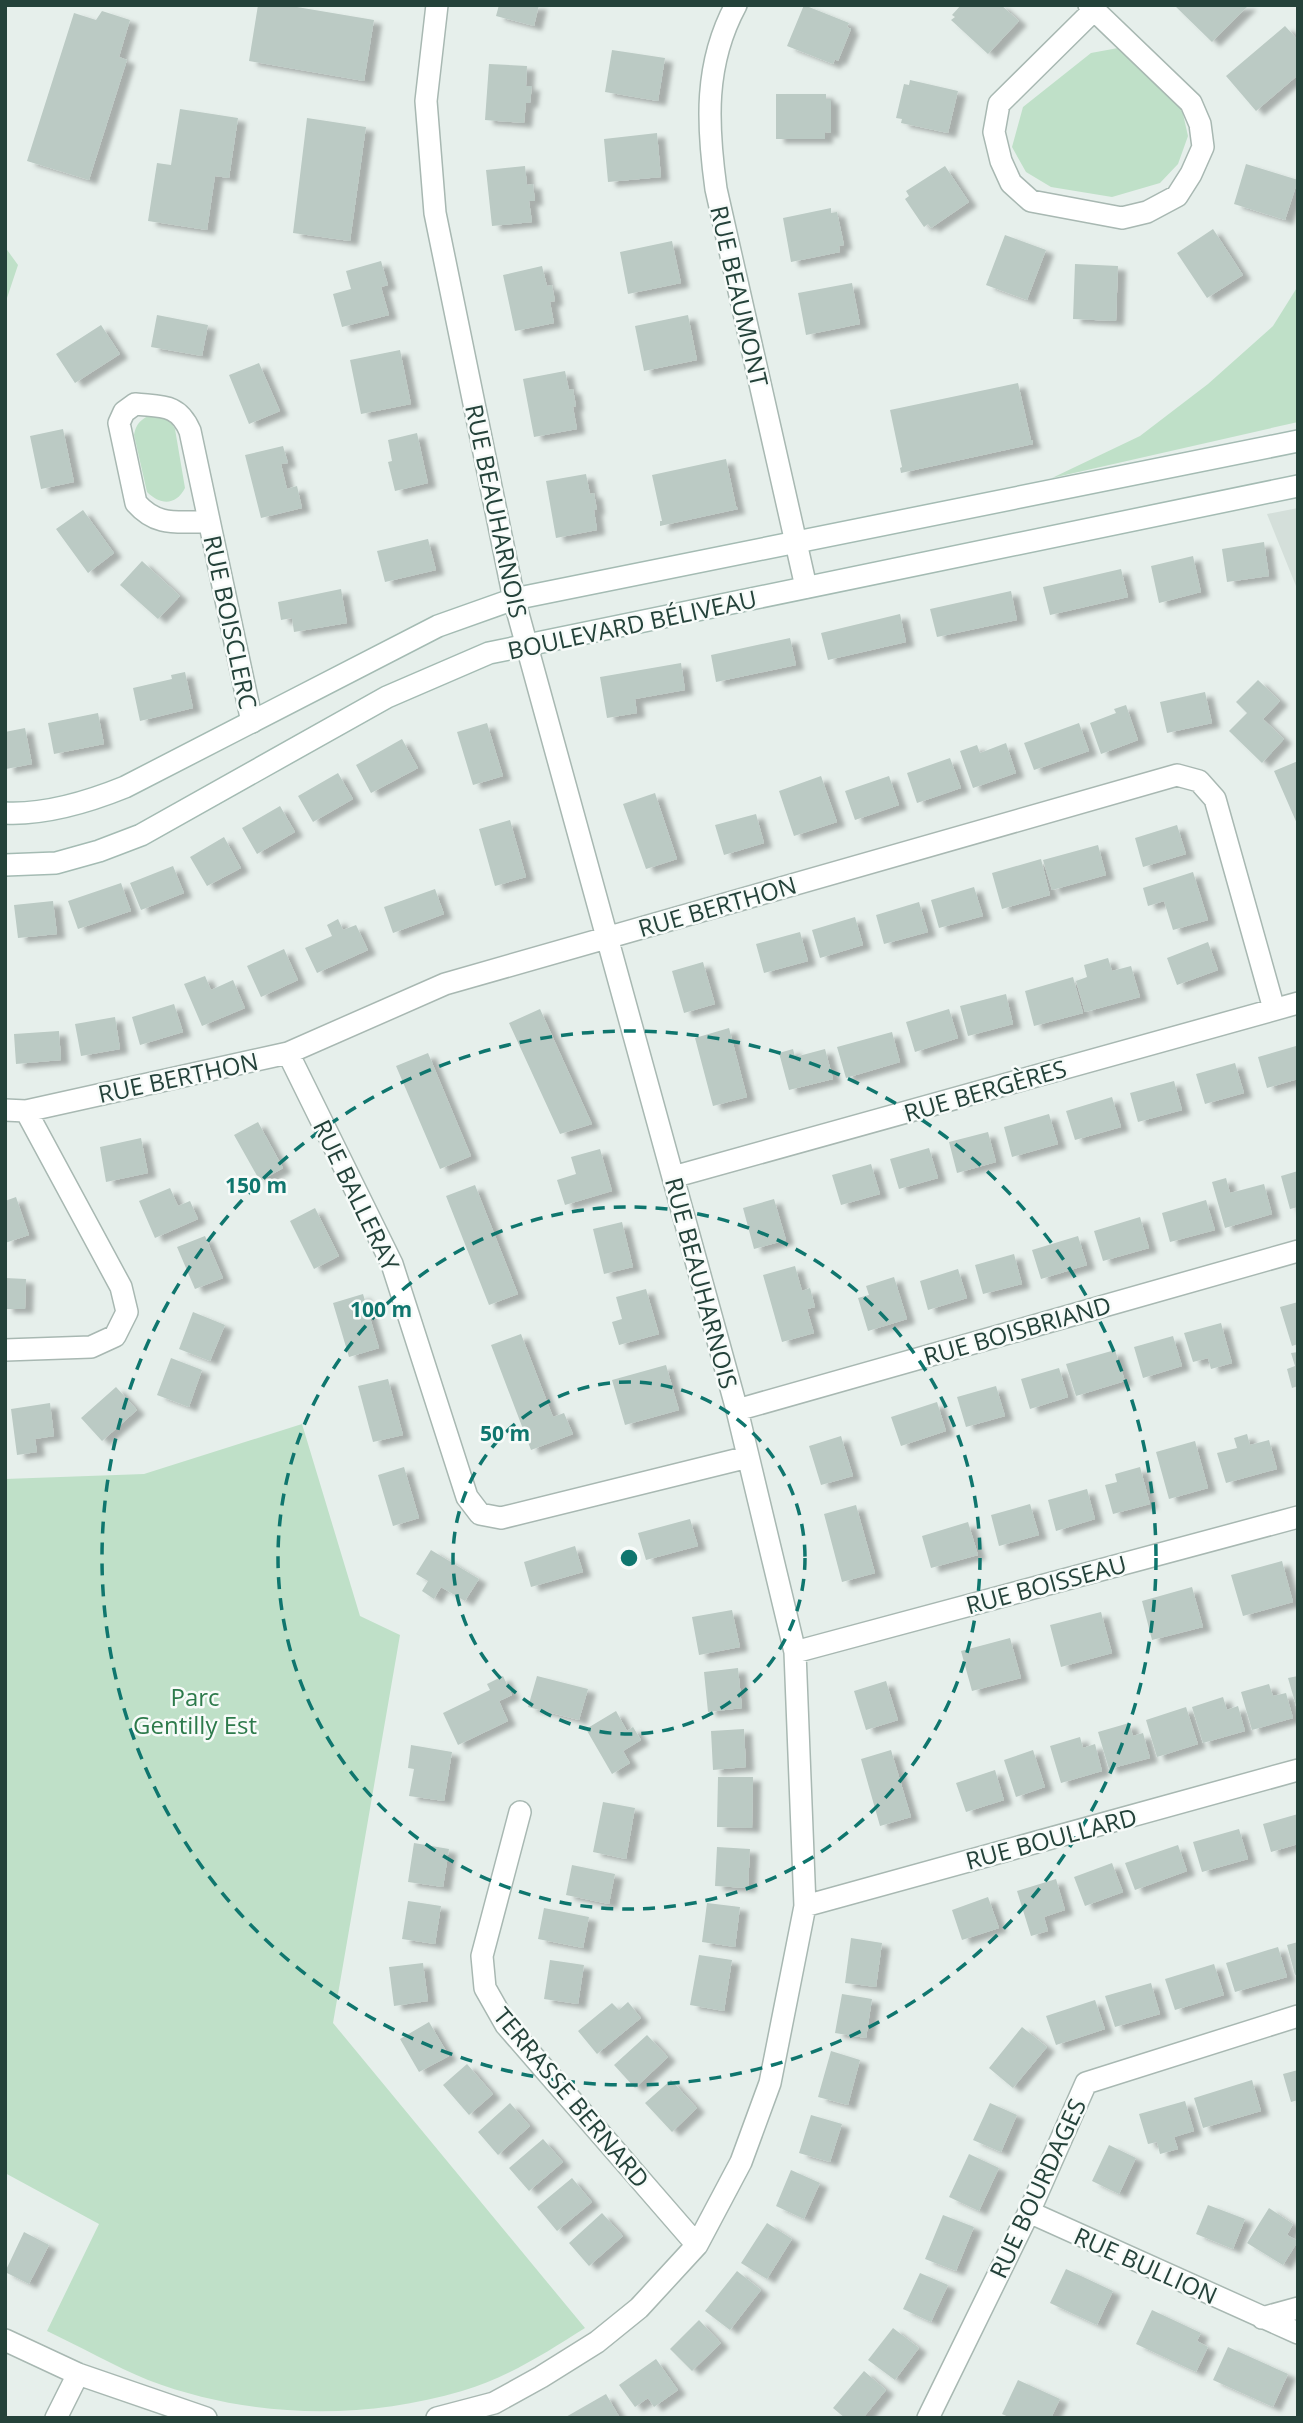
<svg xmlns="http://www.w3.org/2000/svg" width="1303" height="2423" font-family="'Open Sans',sans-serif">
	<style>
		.built { fill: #d4dfda }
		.green { fill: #bfe0c8 }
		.building { fill: #bbcac4; filter: url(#shadow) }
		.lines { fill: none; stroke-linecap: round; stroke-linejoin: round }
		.street-casing { stroke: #a8b8b2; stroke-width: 24 }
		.secondary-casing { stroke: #a4bbb3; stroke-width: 24 }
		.street { stroke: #fff; stroke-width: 21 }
		.secondary { stroke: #fff; stroke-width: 21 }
		.ring { fill: none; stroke: #0f766e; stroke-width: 3.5; stroke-dasharray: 12 9 }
		.labels { text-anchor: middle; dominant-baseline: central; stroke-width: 5; stroke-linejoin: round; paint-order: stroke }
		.street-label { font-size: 24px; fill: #24423a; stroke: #f7fbf9 }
		.park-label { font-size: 24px; fill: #2d7a4b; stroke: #f7fbf9 }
		.centre { fill: #0f766e; stroke: #f7fbf9; stroke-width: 3.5 }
		.ring-label { font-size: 21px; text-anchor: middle; font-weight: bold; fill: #0f766e; stroke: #f7fbf9; stroke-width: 5; stroke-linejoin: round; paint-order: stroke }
	</style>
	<defs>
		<filter id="shadow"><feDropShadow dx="8" dy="4.5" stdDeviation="2" flood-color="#0004"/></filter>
	</defs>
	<rect width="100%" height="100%" fill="#e6efeb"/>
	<path class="built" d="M1298 508V591L1267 514Z"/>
	<path class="green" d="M1118 48 1181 105 1188 136 1178 164 1160 183 1112 197 1051 187 1026 172 1012 147 1023 107 1091 53Z
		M5 247 18 265 5 304Z
		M1298 286V422L1052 478 1140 436 1208 384 1273 326Z
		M150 415C163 416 169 418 175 429L185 488C176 506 160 505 147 492L134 435C136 424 140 420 150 415Z
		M302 1424 360 1616 400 1635 333 2023 585 2328C547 2352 507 2378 462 2391 360 2421 248 2418 148 2380 114 2366 81 2347 47 2331L99 2224 5 2173V1479L144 1474Z"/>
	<path class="building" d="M258 5H285L374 20 364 81 249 61Z
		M499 5H539L534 26 496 16Z
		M804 5 849 23 847 27 851 29 838 61 835 59 833 64 787 46Z
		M961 5H1001L1019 21 988 54 951 20 955 17 952 15Z
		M1174 5H1249L1212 42Z
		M102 11 130 20 119 57 127 60 89 180 27 161 74 13 96 20Z
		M1285 26 1298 40V75L1256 111 1226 76Z
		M612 50 665 58 658 101 605 92Z
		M489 64 527 66 526 86H532L530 103H526L524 123 485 120Z
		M910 80 958 91 948 133 901 123 902 119 896 118 904 84 909 85Z
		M776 94H826V99H831V133L825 132V139H776Z
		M180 109 238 118 229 178 215 176 207 230 148 221 157 163 171 165Z
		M307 118 366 127 350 241 293 233Z
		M657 133 661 177 608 182 604 139Z
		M1246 164 1298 180 1285 220 1234 204Z
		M525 166 527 185 533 184 535 201H529L532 222 492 226 486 170Z
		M945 166 969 202 931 228 928 224 924 227 905 199 909 196 906 191Z
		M831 208V213L837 212 844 245 839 246 840 252 791 262 783 218Z
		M1213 229 1243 275 1207 298 1177 253Z
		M1005 235 1046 250 1027 300 986 285Z
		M672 241 681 283 628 294 620 252Z
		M381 261 388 285 381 287 389 315 342 327 333 294 351 289 346 271Z
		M1075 264 1118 266 1116 321 1073 319Z
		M542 266 547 286 552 285 555 301 550 302 554 323 515 331 503 275Z
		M852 283 860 324 806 335 798 293Z
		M157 315 208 325 202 356 151 347Z
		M688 315 697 360 644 371 635 326Z
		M101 325 120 354 75 383 56 354Z
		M400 350 411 404 361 414 350 360Z
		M259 363 280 411 249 424 229 375Z
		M565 371 569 390 573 389 576 406 573 407 577 429 534 437 523 379Z
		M1018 383 1031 440H1032L1033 444 901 473 900 468 902 467 890 410Z
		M63 429 74 482 41 489 30 436Z
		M417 433 428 483 395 491 388 462 392 461 388 440Z
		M283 446 288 463 281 464 287 489 297 486 302 508 261 518 245 455Z
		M726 459 736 506 738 509 660 526V521H662L652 475Z
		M586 474 590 494 594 493 597 510H594L597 530 556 538 546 481Z
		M83 510 114 553 88 573 56 529Z
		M428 539 436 570 385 582 377 551Z
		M1264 542 1269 576 1227 582 1222 549Z
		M1193 556 1201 592 1159 603 1151 566Z
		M142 561 180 596 158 619 120 585Z
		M1121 569 1128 597 1050 615 1043 587Z
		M341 589 347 623 294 632 292 618 281 620 278 602Z
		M1011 591 1017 620 937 637 930 609Z
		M900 614 906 642 828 660 821 633Z
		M790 638 796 665 716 682 711 655Z
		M681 663 685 690 635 699 637 713 607 718 600 677Z
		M185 672 193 708 140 721 133 688 172 679 171 675Z
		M1258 680 1280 701 1263 719 1284 739 1262 763 1229 731 1247 713 1236 702Z
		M1205 692 1212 723 1167 733 1160 702Z
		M1126 705 1138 740 1101 754 1090 723 1116 713 1114 709Z
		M98 713 104 744 54 754 48 723Z
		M487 723 503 776 473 785 457 732Z
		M1079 723 1089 751 1034 770 1024 743Z
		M25 728 32 764 6 769 5 732Z
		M402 739 418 768 371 793 356 765Z
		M1006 743 1016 773 973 788 960 751 977 745 980 753Z
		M950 758 961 788 917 803 907 773Z
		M1298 761V826L1274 771Z
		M338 773 353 799 313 822 298 796Z
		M821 776 837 822 794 836 779 791Z
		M889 776 899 805 855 820 845 791Z
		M655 793 677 859 646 869 623 804Z
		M280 806 295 832 257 854 242 828Z
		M756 814 764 843 724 855 715 825Z
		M510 820 526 877 495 886 479 829Z
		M1177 825 1186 854 1143 867 1135 838Z
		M224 837 241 868 207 886 190 857Z
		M1098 845 1106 875 1052 890 1043 860Z
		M1041 859 1050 895 1002 909 992 873Z
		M173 866 184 893 141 910 130 883Z
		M1193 872 1208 920 1173 930 1164 901 1148 906 1143 888Z
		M121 883 131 911 78 929 68 901Z
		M974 887 983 916 939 928 931 900Z
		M435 889 444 914 393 933 384 907Z
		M53 901 57 934 18 938 14 905Z
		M919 902 928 932 884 944 876 915Z
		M855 917 863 945 820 958 812 930Z
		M338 919 343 930 356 925 368 950 317 973 305 948 332 936 327 925Z
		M800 932 808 961 764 973 756 944Z
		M1208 942 1218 970 1177 985 1167 958Z
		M284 949 298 980 261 997 247 966Z
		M1108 958 1112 971 1131 966 1140 997 1085 1012 1076 981 1087 977 1084 965Z
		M703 962 715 1004 684 1013 672 971Z
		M205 976 211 990 233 980 245 1008 202 1026 184 984Z
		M1073 977 1083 1013 1034 1026 1025 991Z
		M1006 994 1013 1024 968 1036 960 1006Z
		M174 1004 183 1032 140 1045 132 1017Z
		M540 1009 592 1124 560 1134 509 1023Z
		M949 1009 958 1038 915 1052 906 1022Z
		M115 1017 120 1049 81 1056 75 1024Z
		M729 1028 747 1097 713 1106 695 1038Z
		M59 1031 61 1060 16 1064 14 1034Z
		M892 1032 900 1062 846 1078 837 1047Z
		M1296 1046 1298 1079 1267 1088 1258 1057Z
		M793 1049 795 1057 825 1049 833 1079 789 1090 779 1053Z
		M428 1053 471 1156 440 1169 396 1066Z
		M1235 1063 1244 1093 1205 1104 1196 1074Z
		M1174 1081 1182 1110 1138 1122 1130 1093Z
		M1112 1097 1121 1127 1075 1140 1066 1111Z
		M1049 1114 1058 1144 1012 1157 1004 1127Z
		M258 1122 283 1168 260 1181 234 1135Z
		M988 1132 996 1162 957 1173 949 1142Z
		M141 1138 148 1173 106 1182 100 1147Z
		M929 1148 938 1178 899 1189 890 1159Z
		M600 1149 612 1191 565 1205 557 1180 576 1174 571 1157Z
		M871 1164 880 1194 841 1205 832 1175Z
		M1298 1171V1207L1290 1209 1281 1176Z
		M1226 1178 1230 1193 1264 1184 1272 1214 1225 1228 1212 1182Z
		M475 1185 518 1294 489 1305 446 1196Z
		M170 1188 178 1206 190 1201 198 1219 155 1238 139 1201Z
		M16 1197 29 1235 5 1243V1201Z
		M774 1199 786 1240 754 1249 743 1208Z
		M1206 1200 1215 1230 1170 1242 1162 1213Z
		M315 1208 339 1256 314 1269 290 1221Z
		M1140 1217 1149 1248 1103 1261 1094 1231Z
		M622 1222 633 1267 604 1274 593 1229Z
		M205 1236 223 1278 195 1289 177 1247Z
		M1078 1236 1087 1265 1041 1279 1032 1250Z
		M1014 1254 1022 1284 983 1294 975 1265Z
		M795 1266 802 1291 810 1288 815 1307 807 1309 814 1333 782 1342 763 1275Z
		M958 1269 967 1298 928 1310 920 1281Z
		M894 1277 907 1319 868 1331 858 1298 869 1295 866 1286Z
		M5 1278 26 1279 25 1309H5Z
		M646 1289 659 1334 619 1345 612 1322 622 1319 616 1297Z
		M363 1294 379 1348 349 1357 333 1303Z
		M1298 1302V1344L1292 1346 1280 1307Z
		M193 1312 225 1325 210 1361 179 1349Z
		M1221 1323 1232 1363 1211 1369 1208 1358 1193 1362 1184 1333Z
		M521 1334 553 1417 564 1413 573 1434 531 1450 491 1345Z
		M1173 1336 1182 1366 1143 1378 1134 1347Z
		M1115 1350 1125 1381 1076 1396 1066 1364Z
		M1298 1352V1386L1292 1388 1287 1369 1295 1366 1291 1353Z
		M171 1358 202 1370 189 1407 157 1395Z
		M666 1365 679 1410 625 1425 612 1380Z
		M1059 1368 1068 1397 1030 1409 1021 1379Z
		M388 1379 403 1435 373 1442 358 1386Z
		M996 1386 1005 1416 966 1427 957 1397Z
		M116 1387 137 1410 102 1441 81 1418Z
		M937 1402 946 1431 901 1446 891 1417Z
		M50 1403 54 1436 35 1439 37 1452 17 1455 11 1409Z
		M1247 1434 1250 1445 1269 1440 1277 1469 1226 1483 1217 1453 1237 1448 1234 1438Z
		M841 1436 853 1476 821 1485 809 1446Z
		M1195 1441 1208 1488 1169 1499 1156 1452Z
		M404 1467 419 1518 393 1526 378 1475Z
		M1140 1467 1150 1504 1113 1514 1105 1485 1117 1482 1115 1474Z
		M1087 1489 1095 1519 1056 1531 1048 1500Z
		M1030 1504 1039 1535 999 1546 991 1515Z
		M856 1505 875 1573 842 1582 824 1514Z
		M690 1519 698 1546 646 1560 638 1533Z
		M968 1522 978 1555 931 1568 922 1536Z
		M575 1546 583 1572 531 1587 524 1562Z
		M431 1550 479 1579 465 1601 441 1587 434 1599 422 1591 428 1581 416 1574Z
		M1282 1561 1293 1602 1243 1616 1231 1575Z
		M1192 1587 1203 1627 1152 1640 1142 1601Z
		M732 1610 740 1647 699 1655 692 1617Z
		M1101 1612 1112 1653 1061 1667 1050 1625Z
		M1010 1638 1021 1678 972 1691 961 1651Z
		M738 1668 742 1708 708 1712 704 1672Z
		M503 1676 512 1695 499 1701 508 1721 458 1745 443 1713 490 1690 487 1684Z
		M537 1676 588 1689 579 1720 528 1707Z
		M1298 1676V1709H1297L1288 1678Z
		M886 1681 898 1720 866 1730 854 1691Z
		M1269 1684 1273 1696 1286 1693 1293 1718 1252 1730 1241 1692Z
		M1223 1697 1227 1710 1238 1706 1245 1731 1203 1743 1192 1707Z
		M1186 1707 1198 1744 1157 1757 1146 1720Z
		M616 1711 627 1731 633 1727 641 1740 623 1751 630 1763 612 1774 586 1729Z
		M1129 1723 1133 1736 1143 1733 1150 1758 1109 1769 1098 1732Z
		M744 1729 746 1767 713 1770 711 1731Z
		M1080 1737 1083 1748 1095 1744 1102 1771 1061 1783 1050 1746Z
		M411 1745 452 1752 444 1801 409 1796 414 1769 408 1768Z
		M891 1750 911 1817 880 1826 861 1759Z
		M1033 1750 1045 1787 1016 1797 1004 1760Z
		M995 1770 1004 1800 966 1812 956 1783Z
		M718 1777H753L752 1828 717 1827Z
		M603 1802 635 1808 626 1859 593 1852Z
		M1298 1814V1844L1271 1852 1263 1824Z
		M1239 1829 1248 1859 1202 1872 1193 1842Z
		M414 1843 449 1849 443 1887 408 1882Z
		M1178 1845 1187 1871 1135 1890 1125 1863Z
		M717 1847 750 1849 748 1888 715 1886Z
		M1112 1863 1123 1892 1085 1906 1074 1877Z
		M572 1865 615 1874 609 1904 566 1895Z
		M1056 1879 1065 1910 1044 1917 1048 1931 1031 1936 1017 1891Z
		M988 1897 999 1928 962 1940 952 1910Z
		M408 1901 441 1906 435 1944 402 1939Z
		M707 1903 740 1907 735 1947 702 1942Z
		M544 1908 589 1917 583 1948 538 1939Z
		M851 1938 882 1943 876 1987 845 1983Z
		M1298 1942V1974L1295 1975 1287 1945Z
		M1278 1947 1287 1977 1235 1992 1226 1963Z
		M699 1955 732 1960 724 2011 690 2005Z
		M550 1960 584 1965 578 2004 544 1999Z
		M423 1963 428 2001 394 2006 389 1967Z
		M1214 1964 1224 1995 1175 2010 1165 1979Z
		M1151 1983 1160 2014 1115 2027 1105 1996Z
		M842 1994 872 1999 866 2038 835 2033Z
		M1095 2000 1105 2029 1056 2045 1046 2016Z
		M628 2002 641 2018 597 2054 578 2031 612 2003 619 2010Z
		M429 2022 449 2056 419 2072 400 2039Z
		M1022 2027 1047 2047 1013 2088 989 2068Z
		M647 2035 668 2057 635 2088 614 2065Z
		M831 2051 860 2060 848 2105 818 2097Z
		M467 2064 493 2094 469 2115 443 2085Z
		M1298 2070V2100L1291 2102 1283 2074Z
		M671 2080 697 2108 672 2132 645 2103Z
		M1252 2080 1261 2111 1203 2128 1194 2098Z
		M1185 2101 1194 2131 1174 2137 1178 2149 1160 2154 1157 2142 1148 2144 1139 2114Z
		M510 2103 530 2126 498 2155 478 2132Z
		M990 2103 1017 2115 1001 2152 973 2140Z
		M811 2115 842 2124 830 2162 799 2153Z
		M543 2139 563 2162 529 2191 509 2168Z
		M1109 2145 1136 2158 1119 2194 1092 2181Z
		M969 2154 999 2168 979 2211 949 2197Z
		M791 2170 820 2183 804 2219 776 2206Z
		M572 2178 592 2202 557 2231 537 2207Z
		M1208 2205 1245 2219 1233 2249 1196 2234Z
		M1269 2208 1293 2224 1287 2235 1298 2241 1283 2265 1247 2243Z
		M602 2213 623 2236 589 2266 569 2243Z
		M943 2215 974 2227 956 2271 925 2259Z
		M767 2223 792 2239 767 2279 741 2263Z
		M24 2232 49 2245 29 2284 5 2272Z
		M1066 2269 1113 2291 1097 2325 1050 2303Z
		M737 2271 761 2290 730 2330 705 2311Z
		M920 2273 948 2285 931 2322 903 2309Z
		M1152 2310 1201 2333 1197 2341 1208 2347 1196 2372 1136 2344Z
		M699 2320 721 2343 692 2371 670 2349Z
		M893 2328 919 2348 895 2380 868 2360Z
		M1228 2347 1288 2374 1273 2407 1213 2380Z
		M656 2359 678 2390 654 2407 648 2398 635 2407 619 2385Z
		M864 2371 886 2390 863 2418H845L833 2408Z
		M1018 2380 1060 2399 1051 2418H1011L1002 2414Z
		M606 2394 620 2418H564Z"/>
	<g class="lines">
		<defs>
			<path id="street" d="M437 5 426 101 435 213 514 599 737 1410 795 1652 805 1906 770 2083 741 2162 697 2245 639 2308 597 2342 541 2377 494 2403 437 2418
				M736 5C704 64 707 124 716 189L806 587
				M1089 5 1191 103 1200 124 1203 147 1191 174 1177 196 1147 212 1122 218 1031 201 1011 183 1001 161 994 132 999 104 1094 10
				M209 522C179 521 158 528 136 503L119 423 124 412 135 404C161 407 178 403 190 431L252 722
				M288 1053 392 1264 467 1497 480 1514 501 1518 748 1457
				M5 1110 26 1111 288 1053 445 984 1177 775 1199 781 1215 799 1274 1009
				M673 1177 1298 1003
				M5 1350 91 1347 115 1336 127 1312 121 1287 26 1111
				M737 1410 1298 1251
				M795 1652 1298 1517
				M520 1812 482 1956 485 1988 506 2025 697 2245
				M805 1906 1298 1770
				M1029 2212 1298 2333
				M1262 2318 1298 2308
				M5 2340 78 2374 206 2418
				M56 2418 78 2374
				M928 2418 1029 2212 1086 2083 1298 2016"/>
			<path id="secondary" d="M5 813C46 815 88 802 125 787L438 626 514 599 1298 441
				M5 865 56 863 99 851 141 835 387 697 489 653 1298 486"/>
		</defs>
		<use href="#street" class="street-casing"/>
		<use href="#secondary" class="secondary-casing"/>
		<use href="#street" class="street"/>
		<use href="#secondary" class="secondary"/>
	</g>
	<g class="ring">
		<circle cx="629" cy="1558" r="176"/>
		<circle cx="629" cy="1558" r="351"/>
		<circle cx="629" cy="1558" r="527"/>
	</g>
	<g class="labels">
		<g class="street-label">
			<text transform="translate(740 296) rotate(77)">RUE BEAUMONT</text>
			<text transform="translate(497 511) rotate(78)">RUE BEAUHARNOIS</text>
			<text transform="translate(231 622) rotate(78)">RUE BOISCLERC</text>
			<text transform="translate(632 624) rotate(-12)">BOULEVARD BÉLIVEAU</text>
			<text transform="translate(717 906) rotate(-16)">RUE BERTHON</text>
			<text transform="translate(178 1077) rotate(-12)">RUE BERTHON</text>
			<text transform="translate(985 1090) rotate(-16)">RUE BERGÈRES</text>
			<text transform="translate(357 1195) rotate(64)">RUE BALLERAY</text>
			<text transform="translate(702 1283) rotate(75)">RUE BEAUHARNOIS</text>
			<text transform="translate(1017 1330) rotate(-16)">RUE BOISBRIAND</text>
			<text transform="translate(1046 1584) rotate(-15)">RUE BOISSEAU</text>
			<text transform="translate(1051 1838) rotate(-15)">RUE BOULLARD</text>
			<text transform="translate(572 2097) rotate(50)">TERRASSE BERNARD</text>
			<text transform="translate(1037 2188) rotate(-65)">RUE BOURDAGES</text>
			<text transform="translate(1146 2265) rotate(24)">RUE BULLION</text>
		</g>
		<g class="park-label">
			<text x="195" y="1696">Parc<tspan x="195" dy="28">Gentilly Est</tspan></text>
		</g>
	</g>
	<circle cx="629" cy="1558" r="10" class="centre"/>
	<g class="ring-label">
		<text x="256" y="1193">150 m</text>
		<text x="381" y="1317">100 m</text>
		<text x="505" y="1441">50 m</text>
	</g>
	<rect width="1303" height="2423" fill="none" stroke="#24423a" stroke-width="14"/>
</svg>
